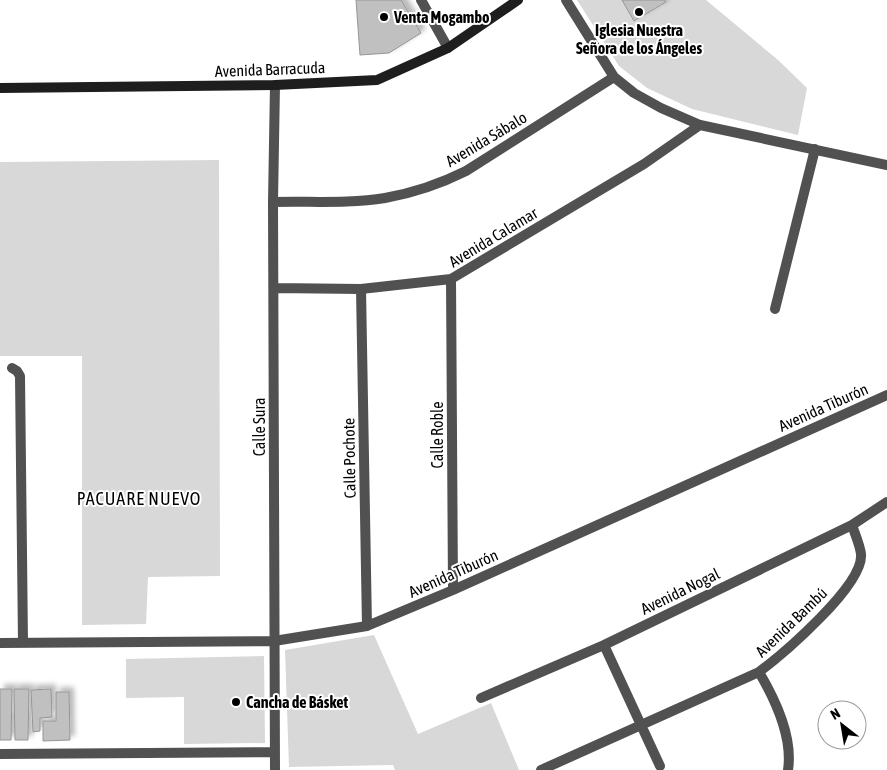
<svg xmlns="http://www.w3.org/2000/svg" width="887" height="770" font-family="'Asap Condensed',sans-serif">
	<style>
		.green { fill: #d8d8d8 }
		.building { fill: #c0c0c0; stroke: #959595; filter: url(#shadow) }
		.lines { fill: none; stroke-linecap: round; stroke-linejoin: round }
		.street { stroke: #515151; stroke-width: 10 }
		.secondary { stroke: #1e1e1e; stroke-width: 10 }
		.poi-dot { fill: #000; stroke: #fff; stroke-width: 2 }
		.labels { text-anchor: middle; dominant-baseline: central; stroke-width: 4; stroke-linejoin: round; paint-order: stroke }
		.poi-label { font-size: 16px; font-weight: bold; fill: #000; stroke: #fff; text-anchor: start }
		.street-label { font-size: 16px; fill: #000; stroke: #fff }
		.neighbourhood-label { font-size: 18px; letter-spacing: 1px; fill: #000; stroke: #fff }
	</style>
	<defs>
		<filter id="shadow"><feDropShadow dx="4.5" dy="-4.5" stdDeviation="2.5" flood-color="#0004"/></filter>
	</defs>
	<rect width="100%" height="100%" fill="#fff"/>
	<path class="green" d="M577 0H622L635 21 665 3 664 0H706L778 60 807 88 798 135 692 109 647 88 619 66Z
		M219 160 220 576 148 577 146 624 82 625V356H0V162Z
		M374 635 418 734 491 703 519 770H395L393 765 289 767 285 650Z
		M264 656 265 743 184 744V697L126 698V659Z"/>
	<path class="building" d="M356 0H401L421 33 389 53 360 55Z
		M622 0H664L666 2 634 21Z
		M0 689H12L11 740H0Z
		M14 689H29L28 740H15Z
		M51 689 52 717 40 718V731L33 732 31 690Z
		M56 692H69L70 740 43 741V721H56Z"/>
	<g class="lines">
		<path class="street" d="M421 0 448 48
			M566 0 614 77 634 93 661 108 700 125 887 165
			M275 85 273 202 275 770
			M273 202C310 201 349 204 385 198 413 193 440 184 466 171L614 77
			M451 279 453 590
			M274 288 361 289 451 279 644 164 700 125
			M361 289 367 626
			M775 309 815 149
			M12 368 17 371 20 376 23 642
			M0 643 274 641 367 626 453 590 887 395
			M604 645 660 766
			M481 698 604 645 852 525 887 502
			M0 754 275 752
			M541 770 759 672
			M788 770C793 737 776 701 759 672 783 654 864 585 861 554 860 545 855 534 852 525"/>
		<path class="secondary" d="M0 88 275 85 377 80 448 48 518 0"/>
	</g>
	<g class="poi-dot">
		<circle cx="639" cy="12" r="5"/>
		<circle cx="384" cy="17" r="5"/>
		<circle cx="236" cy="702" r="5"/>
	</g>
	<g class="labels">
		<g class="poi-label">
			<text x="394" y="17">Venta Mogambo</text>
			<text x="639" y="30" text-anchor="middle">Iglesia Nuestra<tspan x="639" dy="18">Señora de los Ángeles</tspan></text>
			<text x="246" y="702">Cancha de Básket</text>
		</g>
		<g class="street-label">
			<text transform="translate(270 69) rotate(-2)">Avenida Barracuda</text>
			<text transform="translate(486 139) rotate(-31)">Avenida Sábalo</text>
			<text transform="translate(493 237) rotate(-31)">Avenida Calamar</text>
			<text transform="translate(823 407) rotate(-24)">Avenida Tiburón</text>
			<text transform="translate(259 427) rotate(-90)">Calle Sura</text>
			<text transform="translate(437 435) rotate(-90)">Calle Roble</text>
			<text transform="translate(349 458) rotate(-91)">Calle Pochote</text>
			<text transform="translate(453 573) rotate(-24)">Avenida Tiburón</text>
			<text transform="translate(680 591) rotate(-26)">Avenida Nogal</text>
			<text transform="translate(791 622) rotate(-44)">Avenida Bambú</text>
		</g>
		<g class="neighbourhood-label">
			<text x="139" y="498">PACUARE NUEVO</text>
		</g>
	</g>
	<g transform="translate(842 725) rotate(329)"><circle r="24" fill="#ffffff" stroke="#999999"/>
	<path d="M0-4L9 19L0 12L-9 19Z" fill="#000000"/>
	<text y="-8" font-size="14" font-weight="bold" text-anchor="middle" fill="#000000">N</text>
	</g>
</svg>
